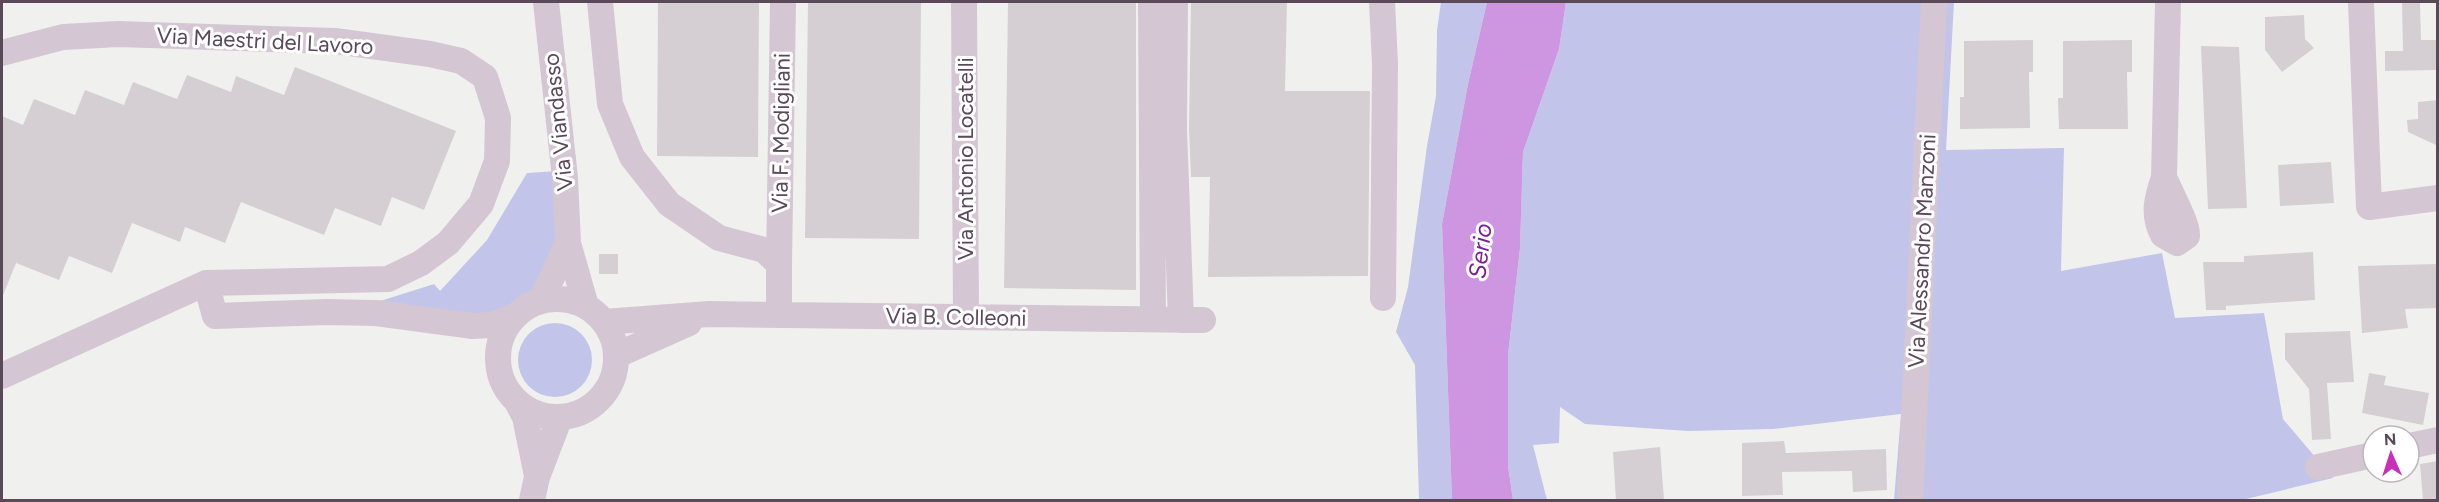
<svg xmlns="http://www.w3.org/2000/svg" width="2439" height="502" font-family="Figtree,sans-serif">
	<style>
		.green { fill: #c2c5e9 }
		.water { fill: #ce95e1 }
		.building { fill: #d5cfd4 }
		.lines { fill: none; stroke-linecap: round; stroke-linejoin: round }
		.minor { stroke: #d4c7d3; stroke-width: 26 }
		.labels { text-anchor: middle; dominant-baseline: central; stroke-width: 6; stroke-linejoin: round; paint-order: stroke }
		.street-label { font-size: 22px; fill: #594959; stroke: #fff }
		.water-label { font-size: 24px; font-style: italic; fill: #7a1e97; stroke: #fff }
	</style>
	<rect width="100%" height="100%" fill="#f0f1ef"/>
	<path class="green" d="M1441 2H1487L1468 84 1442 224 1452 500H1419L1415 365 1396 332 1408 287 1427 146 1436 96 1437 30Z
		M1566 2H1954L1946 150 2064 148 2061 271 2162 253 2175 318 2264 313 2283 419 2333 478 2242 500H1894L1901 414 1773 429 1688 431 1585 424 1560 407 1559 443 1533 445 1547 500H1513L1508 466V355L1520 248 1523 152 1559 49Z
		M558 171 557 242 530 298 503 320 374 303 434 284 440 291 487 240 527 173Z
		M518 360a37 37 0 1 1 74 0a37 37 0 1 1-74 0Z"/>
	<path class="water" d="M1487 2H1566L1559 49 1523 152 1520 248 1508 355V466L1513 500H1452L1442 224 1468 84Z"/>
	<path class="building" d="M658 2H759L758 157 657 156Z
		M808 2H921L919 239 805 238Z
		M1008 2H1136V290L1004 288Z
		M1191 2H1287L1285 91H1370L1368 276 1208 277 1210 177H1191L1189 129Z
		M2402 2H2420L2421 40H2438V70L2385 71V51H2403Z
		M2304 15 2305 39 2314 48 2282 72 2265 50V17Z
		M2033 40V72H2029L2030 128 1960 129V97H1964V41Z
		M2132 40V72H2127L2128 129H2059L2058 98H2063V41Z
		M2201 46 2239 47 2247 208 2208 209Z
		M295 67 456 131 424 210 392 197 381 226 335 208 324 235 241 202 225 243 185 227 180 242 132 223 112 273 69 256 59 280 16 263 2 298V116L23 125 34 99 75 115 85 90 124 105 133 82 177 99 187 75 231 92 236 76 284 95Z
		M2438 100V146L2408 132 2407 120 2418 119V102Z
		M2331 162 2334 203 2280 206 2278 165Z
		M2313 252 2315 300 2226 306V310H2206L2203 262H2244V256Z
		M599 254H618V274H599Z
		M2438 264V308L2405 309 2408 328 2362 333 2358 266Z
		M2350 331 2354 382 2327 383 2331 439 2312 440 2309 389 2285 359V333Z
		M2369 373 2386 376 2384 385 2429 393 2423 425 2362 413Z
		M1784 441 1786 453 1886 449 1887 490 1853 492 1852 471 1782 472 1783 495 1742 496V443Z
		M1660 447 1664 500 1616 501 1613 452Z
		M2438 461V501H2423L2420 464Z"/>
	<g class="lines">
		<path class="minor" d="M546 2 565 178 568 243 586 306
			M600 2 610 104 632 157 669 204 719 238 764 250 779 264V315
			M964 2 966 317
			M1151 2 1153 319
			M1175 2 1174 129 1181 320
			M1382 2 1385 64 1383 298
			M2361 2 2369 207 2438 198
			M2 53 63 37 118 34 335 41 430 54 461 61 485 77 498 118 497 161 481 204 448 243 421 263 388 279 206 283 2 376
			M2164 177C2169 190 2189 226 2187 236L2177 243 2163 235C2152 214 2157 198 2164 177L2168 2
			M779 264 783 2
			M206 283 215 316 327 312 376 313 473 326 491 325 514 317
			M498 358a59 59 0 1 1 118 0a59 59 0 1 1-118 0Z
			M541 301 568 243
			M604 322 709 314 1203 320
			M617 355 689 323
			M517 402 525 417 537 476
			M2409 446 2438 440
			M2318 467 2373 455
			M532 500 537 477 560 417
			M1910 500 1934 2"/>
	</g>
	<g class="labels">
		<g class="street-label">
			<text transform="translate(265 41) rotate(3)">Via Maestri del Lavoro</text>
			<text transform="translate(558 122) rotate(-96)">Via Viandasso</text>
			<text transform="translate(781 133) rotate(-89)">Via F. Modigliani</text>
			<text transform="translate(965 159) rotate(-90)">Via Antonio Locatelli</text>
			<text transform="translate(1922 251) rotate(-87)">Via Alessandro Manzoni</text>
			<text transform="translate(956 317) rotate(1)">Via B. Colleoni</text>
		</g>
		<g class="water-label">
			<text transform="translate(1480 251) rotate(-83)">Serio</text>
		</g>
	</g>
	<rect width="2439" height="502" fill="none" stroke="#594959" stroke-width="6"/>
	<g transform="translate(2391 454) rotate(357)"><circle r="28" fill="#ffffff" stroke="#bdb6bd" stroke-width="1.5"/>
	<path d="M0-4.5L10 22L0 15L-10 22Z" fill="#c930b8"/>
	<text y="-9" font-size="16" font-weight="bold" text-anchor="middle" fill="#594959">N</text>
	</g>
</svg>
